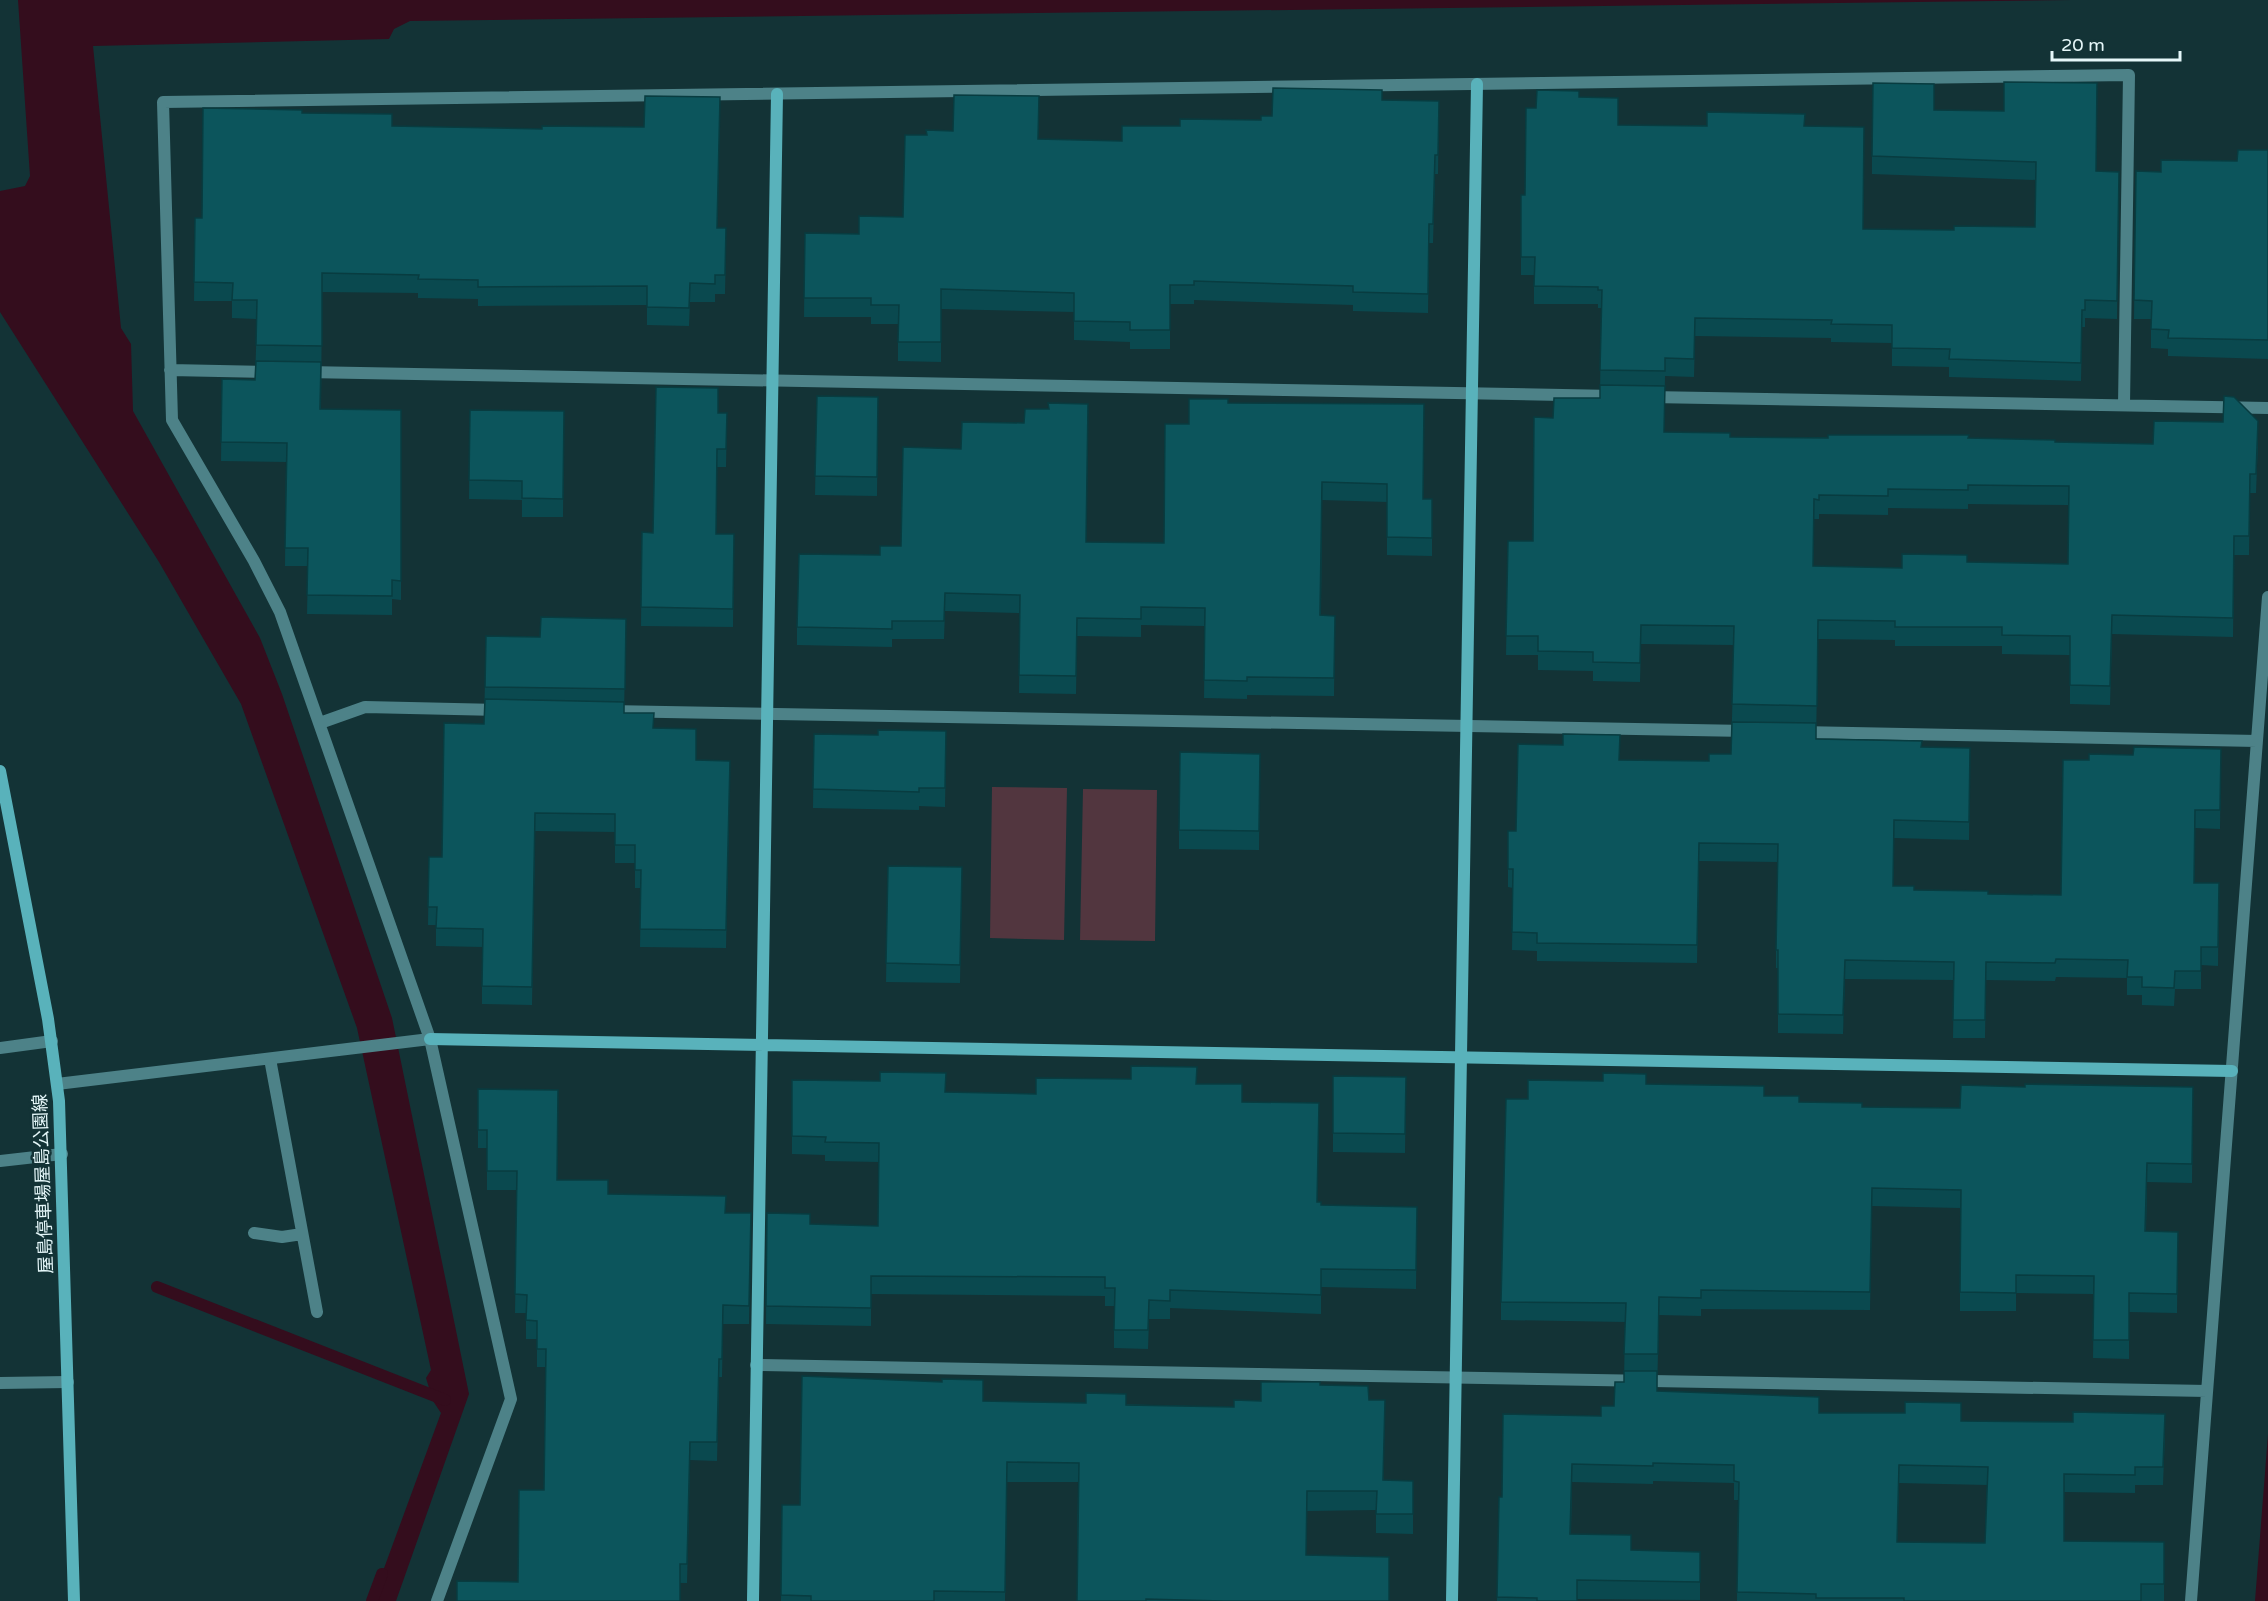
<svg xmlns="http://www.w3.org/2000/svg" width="2268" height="1601" font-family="'Varela Round','Noto Sans JP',sans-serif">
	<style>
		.green { fill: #52363f }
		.water { fill: #340d1d }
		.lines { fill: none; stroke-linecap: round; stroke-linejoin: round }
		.stream { stroke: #340d1d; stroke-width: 12 }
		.street { stroke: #4d8288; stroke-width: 12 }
		.secondary { stroke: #59b2bb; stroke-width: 12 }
		.wall { fill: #0a494f; fill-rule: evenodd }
		.shaded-wall { fill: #083c40 }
		.building { fill: #0c555c; stroke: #083c40; stroke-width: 1.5; fill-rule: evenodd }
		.labels { text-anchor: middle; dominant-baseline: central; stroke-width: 5; stroke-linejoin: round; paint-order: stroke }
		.street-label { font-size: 18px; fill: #e5f7f9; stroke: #133336 }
	</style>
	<rect width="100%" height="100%" fill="#133336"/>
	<path class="green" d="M992 787 1067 788 1064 940 990 938Z
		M1083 789 1157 790 1155 941 1080 940Z"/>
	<path class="water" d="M18 0H2072L410 21 394 29 389 39 93 46 121 328 131 344 133 411 260 638 282 694 392 1018 469 1394 396 1601H372L441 1413 433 1401 426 1378 431 1370 357 1028 241 704 159 562 0 312V191L25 186 30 176Z
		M2268 1434V1601H2255Z"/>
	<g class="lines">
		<path class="stream" d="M157 1287 445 1400
			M372 1601 382 1574"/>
		<path class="street" d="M170 370 271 372
			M306 372 1615 396
			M1650 397 2268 408
			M609 711 1747 731
			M320 723 365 707 499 710
			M1800 732 2257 741
			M0 1048 52 1041
			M270 1059 317 1312
			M57 1084 430 1039
			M0 1161 62 1154
			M254 1233 282 1237 302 1234
			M756 1365 2207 1391
			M0 1383 68 1382
			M437 1601 511 1399 430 1039 280 612 254 561 172 420 163 102 2129 75 2124 405
			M2191 1601 2268 597"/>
		<path class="secondary" d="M0 771 48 1019 59 1101 74 1601
			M430 1039 2232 1071
			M753 1601 777 94
			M1452 1601 1477 84"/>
	</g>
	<path class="wall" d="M1579 97 1618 125 1805 126 1863 229 1954 230 2035 227 2036 180 1872 174V156L1934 110 2096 171 2119 172 2117 319 2085 318V327H2082L2081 381 1949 377V367L1892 366V343L1831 342V338L1695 336 1694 377 1665 376 1664 432 1730 437 1968 438 2055 442 2153 444 2258 440 2256 493H2250L2249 555H2234L2233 637 2112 634 2110 705 2070 704V655L2002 654V646H1895V640L1818 639 1816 739 1922 747 1970 766 1969 840 1894 838 1893 886 1914 890 1988 894 2061 895 2089 760 2133 755 2221 749 2220 829 2195 828 2194 883H2219L2218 966 2201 965V989H2175L2174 1006 2142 1005V995H2127V978L2056 977 2055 981 1986 980 1985 1038H1953L1954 980 1845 979 1843 1034 1778 1033V968H1776V950L1778 862 1699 861 1697 963 1537 961V951L1512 950 1513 888 1508 887V831H1516L1619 760 1709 761 1731 754 1734 645 1641 644 1640 682 1593 681V671L1538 670V655H1506L1508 541H1533L1553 418 1600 398 1601 308H1598V304H1534V275H1521V195H1525L1536 108ZM1968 504 2069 505 2068 564 1967 562 1902 568 1813 566 1814 519H1819V514L1888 515V508L1968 509Z
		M1382 100 1439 101 1438 174H1435L1433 243H1429L1428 313 1353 311V305L1194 300V304H1170V349H1130V342L1074 340V312L941 309V362L898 361V324H871V317H804L805 233 859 234 903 217 1038 139 1122 141 1180 126 1261 120 1272 116Z
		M302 113 392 126 717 228 726 247 725 294H715V302H690L689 326 647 325V305L478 306V299L418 298V293L322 292 321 409 401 410V600L392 599V615L307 614 308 566H285L286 462 221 461 222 379 255 380 257 319 232 318V301H194L195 218H202Z
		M2268 150V359L2168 356V349L2151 348V319H2134L2136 171 2161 172 2237 161Z
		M817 396 878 397 877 496 815 495Z
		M1228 403 1423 499H1432V556L1387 555V502L1322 500 1321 615 1335 616 1334 696 1247 695V699L1204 698 1205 626 1141 625V637L1077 636 1076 694 1019 693 1020 613 945 611 944 639H892V647L797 645V627L880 555 901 546 1086 542 1164 543 1189 424Z
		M470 410 564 411 563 517H522V500L469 499Z
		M718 413H727L726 467H717L716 534H734L733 627 641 626 642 532 653 533Z
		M626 619 624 713 654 728 696 760 730 761 726 948 640 947 641 888H635V863H615V832L535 831 532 1005 482 1004V947L436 946V925H428L429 857H442L484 724 486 636 540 637Z
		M814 734 946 750 945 807 919 806V810L813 808Z
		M1260 754 1259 850 1179 849V830Z
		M888 866 962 867 960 983 886 982Z
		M1333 1076 1406 1077 1405 1153 1333 1152Z
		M792 1080 946 1092 1036 1094 1197 1084 1242 1102 1321 1205 1417 1207 1416 1289 1321 1287V1314L1170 1308V1319H1149L1148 1349 1114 1348V1306H1105V1296L871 1294V1326L766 1324 767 1213 810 1224 878 1226 879 1162 825 1161V1155L792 1154Z
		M1646 1084 1764 1096 1799 1102 1862 1107 1960 1108 2025 1087H2193L2192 1183 2147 1182 2146 1231 2178 1232 2177 1313 2129 1312V1359L2093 1358 2094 1294 2016 1293V1311H1960V1208L1872 1206 1870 1310 1701 1309V1316L1659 1315 1657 1391 1819 1413 2165 1432 2163 1485H2135V1493L2064 1492V1541L2164 1542V1601H1737L1738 1500H1734V1483L1653 1481V1484L1572 1482 1571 1534 1631 1550 1700 1552V1600L1577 1599V1601H1497L1499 1497H1502L1614 1406 1624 1382 1625 1322 1501 1320V1302L1528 1099ZM1899 1483 1987 1485 1985 1543 1897 1542Z
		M478 1089 557 1180 608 1194 726 1213H751L749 1324H723L722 1377H719L717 1461 690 1460 687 1583 518 1582 544 1490 546 1367H537V1339H526V1313H515L517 1190H487V1148H478Z
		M1320 1385 1369 1400 1384 1480 1413 1481V1534L1376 1533V1510L1307 1511 1306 1555 1389 1601H1077L1078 1482H1007L1005 1601H781L782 1505H800L983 1401 1234 1407Z"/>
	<path class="shaded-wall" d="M1845 960V979L1843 1034V1015Z"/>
	<path class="building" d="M2004 82 2097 83 2096 171 2119 172 2117 301 2085 300V310H2082L2081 363 1949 359 1950 349 1892 348V325L1831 324 1832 320 1695 318 1694 359 1665 358V371L1600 370 1602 290H1598V287L1534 286 1535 257H1521V195H1525L1526 108H1536L1537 90 1579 91V97L1618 98V125L1707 126V112L1805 114 1804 126 1864 127 1863 229 1954 230V226L2035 227 2036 162 1872 156 1873 83 1934 84V110L2004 111Z
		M1273 88 1382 90V100L1439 101 1438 155H1435L1433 224H1429L1428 294 1353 292V286L1194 281V285H1170V330H1130V322L1074 321V293L941 289V342H898L899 305H871V298H804L805 233 859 234V216L903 217 905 135H927L926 130 953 131 954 95 1039 96 1038 139 1122 141V126H1180V119L1261 120V116H1272Z
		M645 96 720 97 717 228H726L725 275H715V284L690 283 689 308 647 307V286L478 287V280L418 279 419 275 322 273V346L256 345 257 300H232L233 283 194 282 195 218H202L203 108 302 110V113L392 114V126L542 129V126L644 127Z
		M2238 150H2268V340L2168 338 2169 330 2151 329 2152 301 2134 300 2136 171 2161 172V160L2237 161Z
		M256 361 321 362 320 409 401 410V581L392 580V596L307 595 308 548H285L287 443 221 442 222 379 255 380Z
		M1600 385 1665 386 1664 432 1730 433V437L1828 438V435H1969L1968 438 2055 440V442L2153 444 2154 421 2223 422 2224 396 2234 397 2258 421 2256 474H2250L2249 536H2234L2233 618 2112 615 2110 686 2070 685V636L2002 635V627H1895V621L1818 620 1817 706 1732 704 1734 626 1641 625 1640 663 1593 662V652L1538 651V636H1506L1508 541H1533L1534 417 1553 418 1554 398H1600ZM1968 485 2069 486 2068 564 1967 562V555L1902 554V568L1813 566 1814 499 1819 500V495L1888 496V489L1968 490Z
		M656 387 718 388V413H727L726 449H717L716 534H734L733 609 641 607 642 532 653 533Z
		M817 396 878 397 877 477 815 476Z
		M1189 399H1228V403L1424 404 1423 499H1432V538L1387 537V484L1322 482 1320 615 1335 616 1334 678 1247 677V681L1204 680 1205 608 1141 607V619L1077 618 1076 676 1019 675 1020 595 945 593 944 621H892V629L797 627 799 554 880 555V546H901L903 447 961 449 962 422 1024 423 1025 409H1049L1048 403 1088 404 1086 542 1164 543 1165 424H1189Z
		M470 410 564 411 563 499 522 498V481L469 480Z
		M541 617 626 619 625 689 485 687 486 636 540 637Z
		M485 699 624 702V713H654L653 728 696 729V760L730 761 726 930 640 929 641 870H635V845H615V814L535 813 532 987 482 986 483 929 436 928 437 907H428L429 857H442L444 723 484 724Z
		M1732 722 1816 723V739L1922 741 1921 747 1970 748 1969 822 1894 820 1893 886H1914V890L1988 891V894L2061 895 2063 760H2089V754L2133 755 2134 747 2221 749 2220 810H2195L2194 883H2219L2218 947H2201V971H2175L2174 988 2142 987V977H2127L2128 960 2056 959 2055 963 1986 962 1985 1020H1953L1954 962 1845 960 1843 1015 1778 1014V950H1776L1778 844 1699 843 1697 945 1537 943V933L1512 932 1513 869H1508V831H1516L1518 744 1563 745V734L1620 735 1619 760 1709 761V754H1731Z
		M878 730 946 731 945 788H919V792L813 789 814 734 878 735Z
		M1180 752 1260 754 1259 831 1179 830Z
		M888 866 962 867 960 965 886 963Z
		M1131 1066 1197 1067 1196 1084H1242V1102L1319 1103 1317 1202H1321V1205L1417 1207 1416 1270 1321 1269V1295L1170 1290V1301L1149 1300 1148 1330H1114L1115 1288H1105V1277L871 1276V1308L766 1306 767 1213 810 1214V1224L878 1226 879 1143 825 1142 826 1137 792 1136V1080L880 1081V1072L946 1073 945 1092 1036 1094V1078L1131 1079Z
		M1603 1073 1646 1074V1084L1764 1086V1096H1799V1102L1862 1103V1107L1960 1108 1961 1085 2025 1087V1084L2193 1087 2192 1164 2147 1163 2145 1231 2178 1232 2177 1294 2129 1293V1340H2093L2094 1276 2016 1275V1293L1960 1292 1961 1190 1872 1188 1870 1292 1701 1290V1298L1659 1297 1658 1354H1624L1626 1303 1501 1302 1506 1099H1528V1080L1603 1081Z
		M1333 1076 1406 1077 1405 1134 1333 1133Z
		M478 1089 558 1090 557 1180H608V1194L726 1196 725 1213H751L749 1306 723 1305 722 1359H719L717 1442H690L687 1564H680V1601H457V1581L518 1582 519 1490H544L546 1349H537V1321L526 1320 527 1295 515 1294 517 1171H487V1130H478Z
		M1624 1371H1657V1391L1819 1397V1413H1905V1402L1961 1403V1421L2073 1422V1412L2165 1414 2163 1467H2135V1475L2064 1474V1541L2164 1542V1584H2141V1601H1904V1598H1816V1594L1737 1592 1739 1482 1734 1481V1465L1653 1463V1466L1572 1464 1570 1534 1631 1535V1550L1700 1552V1582L1577 1580V1601H1537V1598L1497 1597 1499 1497H1502L1503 1414 1601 1416V1406H1614L1615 1382H1624ZM1899 1465 1988 1467 1985 1543 1897 1542Z
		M802 1376 942 1382V1379L983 1380V1401L1086 1403V1393L1126 1394V1405L1234 1407V1400L1261 1401V1382H1320V1385L1368 1386 1369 1400H1385L1383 1480 1413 1481V1514H1376L1377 1491H1307L1306 1555 1389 1557V1601H1223L1146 1599V1601H1077L1079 1463 1007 1462 1005 1592 934 1591V1601H811V1596L781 1595 782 1505H800Z"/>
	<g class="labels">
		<g class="street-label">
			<text transform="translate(43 1184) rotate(-92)">屋島停車場屋島公園線</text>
		</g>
	</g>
	<path d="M2052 51v9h128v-9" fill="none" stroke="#e5f7f9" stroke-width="3"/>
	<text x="2061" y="51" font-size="18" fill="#e5f7f9" stroke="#133336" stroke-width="4.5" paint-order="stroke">20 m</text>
</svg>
